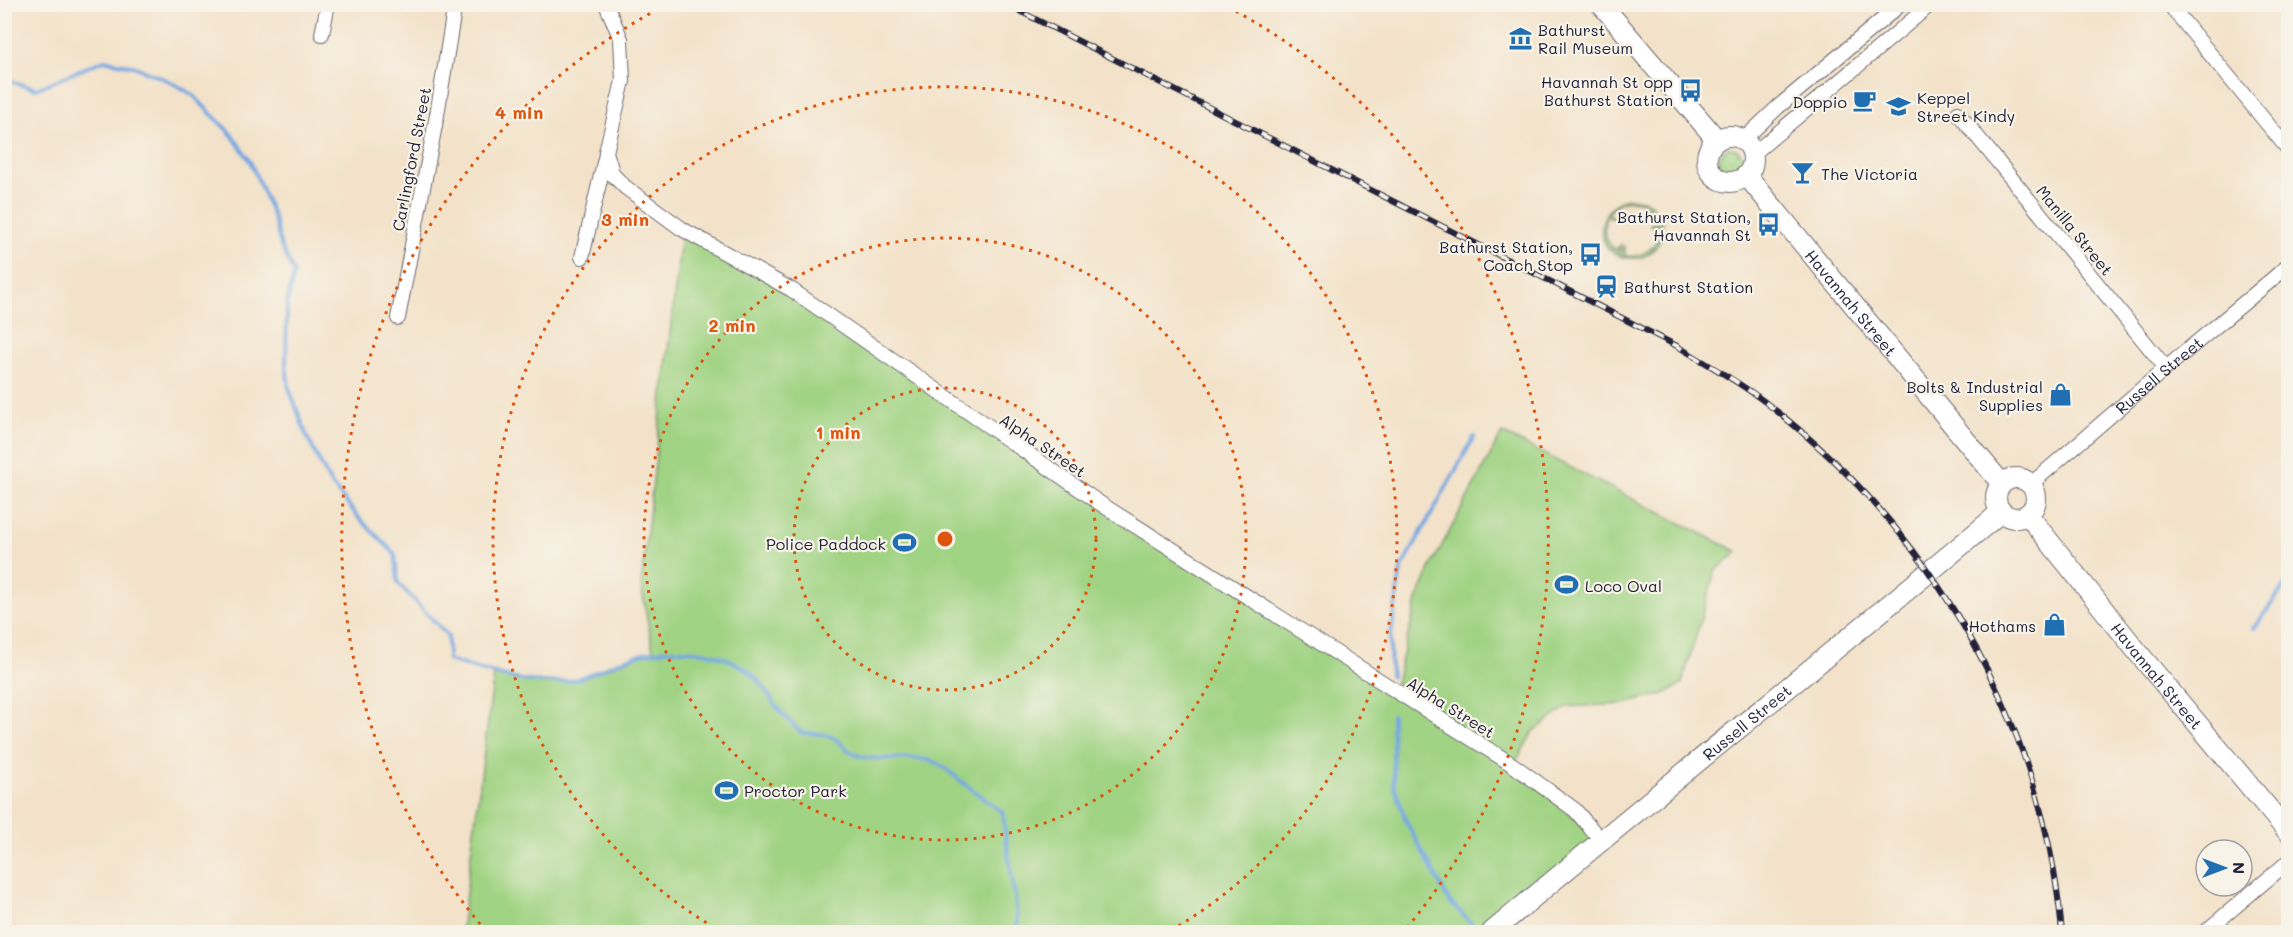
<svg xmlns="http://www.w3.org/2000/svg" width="2293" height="937" font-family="Mali,sans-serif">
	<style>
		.garden { fill: url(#garden-dots); stroke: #617a5f; stroke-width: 1.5 }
		.pitch { fill: #a0d383; stroke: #617a5f; stroke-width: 1.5 }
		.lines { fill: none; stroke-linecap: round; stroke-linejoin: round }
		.stream { stroke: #76a8e1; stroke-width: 4 }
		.street-casing { stroke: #6b656d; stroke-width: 16 }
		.secondary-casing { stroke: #6b656d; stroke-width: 22 }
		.street { stroke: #fff; stroke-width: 14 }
		.secondary { stroke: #fff; stroke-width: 20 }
		.rail-casing { stroke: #22223b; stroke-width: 6 }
		.rail { stroke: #f7f3e8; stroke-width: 4; stroke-dasharray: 11; stroke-linecap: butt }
		.ring { fill: none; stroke: #de560e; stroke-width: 3; stroke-dasharray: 3 6 }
		.labels { text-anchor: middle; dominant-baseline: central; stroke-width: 4.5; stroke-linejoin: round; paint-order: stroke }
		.poi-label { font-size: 16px; fill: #22223b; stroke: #f7f3e8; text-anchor: end }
		.street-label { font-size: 16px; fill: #22223b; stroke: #f7f3e8 }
		.centre { fill: #de560e; stroke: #f7f3e8; stroke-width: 3 }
		.ring-label { font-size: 18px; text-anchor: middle; font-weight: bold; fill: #de560e; stroke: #f7f3e8; stroke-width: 4.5; stroke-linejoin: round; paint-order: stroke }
	</style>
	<defs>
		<pattern id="garden-dots" width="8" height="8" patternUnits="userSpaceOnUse" patternTransform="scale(1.5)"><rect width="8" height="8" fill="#a0d383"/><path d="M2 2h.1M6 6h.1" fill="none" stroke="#8ab572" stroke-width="1.8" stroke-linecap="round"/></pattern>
	</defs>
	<rect width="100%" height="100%" fill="#f7f3e8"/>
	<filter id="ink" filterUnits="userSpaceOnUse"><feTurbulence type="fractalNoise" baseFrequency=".0167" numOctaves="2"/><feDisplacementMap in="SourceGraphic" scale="12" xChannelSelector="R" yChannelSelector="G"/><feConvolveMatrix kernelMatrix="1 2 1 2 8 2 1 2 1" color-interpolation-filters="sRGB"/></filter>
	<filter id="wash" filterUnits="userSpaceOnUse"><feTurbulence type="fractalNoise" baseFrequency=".008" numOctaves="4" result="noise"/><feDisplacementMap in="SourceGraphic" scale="24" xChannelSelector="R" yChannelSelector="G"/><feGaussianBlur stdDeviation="1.35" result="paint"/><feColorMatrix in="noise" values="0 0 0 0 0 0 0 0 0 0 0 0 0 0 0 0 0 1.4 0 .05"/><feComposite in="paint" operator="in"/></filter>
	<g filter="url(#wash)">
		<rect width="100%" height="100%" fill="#f3e2c9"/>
		<path class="garden" d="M1719 160a12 12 0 1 1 24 0a12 12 0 1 1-24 0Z
			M1628 198 1644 200 1653 206 1645 215 1643 213 1648 205C1634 197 1617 199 1608 214L1616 219 1606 217C1602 230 1605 240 1614 250L1622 244 1616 255C1591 238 1601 205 1628 198Z
			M1662 221C1666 247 1644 265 1619 256L1625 245V256C1644 258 1660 246 1660 226H1651L1650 224Z"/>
		<path class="pitch" d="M682 229 792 290 991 429 1394 690 1417 600 1431 566 1502 433 1738 552 1715 571 1682 684 1664 694 1623 704 1567 707 1533 732 1514 765 1601 840 1492 932H461L494 674C519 679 543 684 569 681 593 677 627 658 653 651L641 585Z"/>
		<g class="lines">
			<path class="stream" d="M4 79 36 89 104 60 133 66 169 81 192 94 232 135 250 161 274 218 281 246 294 273 287 303 286 365 289 388 307 437 331 484 359 518 395 554 398 583 448 636V660C487 672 528 687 569 681 590 677 609 664 629 658 664 645 713 647 744 668 760 678 766 692 776 706 783 716 793 725 802 733 812 733 825 733 834 738 843 744 848 753 860 756 881 762 901 756 923 759 942 762 951 774 966 785 978 794 991 803 1003 813 1006 853 1017 892 1018 932
				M2254 628 2288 581
				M1391 677 1390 642 1401 569 1474 437
				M1392 715 1394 785 1406 821 1449 901 1472 924"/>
		</g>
	</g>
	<g filter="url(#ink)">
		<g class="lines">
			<defs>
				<g id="street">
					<path d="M606 4 621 39 623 81 606 152 613 175 625 187 682 229 792 290 1101 504 1513 765 1575 810 1601 840"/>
					<path d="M2169 4 2288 149"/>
					<path d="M322 34 328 4"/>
					<path d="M1958 113 2166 368"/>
					<path d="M1743 140 1778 107 1901 4"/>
					<path d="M1753 154 1931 4"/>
					<path d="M582 257 606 154"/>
					<path d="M398 318 437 115 455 4"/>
					<path id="s1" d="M2031 484 2166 368 2288 266"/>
					<path d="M2205 932 2288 862"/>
				</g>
				<g id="secondary">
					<path d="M1601 4 1717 140"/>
					<circle cx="1730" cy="159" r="23"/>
					<path id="s2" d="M1747 176 2001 483"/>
					<circle cx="2016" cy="498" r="20"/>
					<path id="s3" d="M2028 515 2140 655 2288 832"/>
					<path id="s4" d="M1492 932C1660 790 1832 654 2001 512"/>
				</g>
			</defs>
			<use href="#street" class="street-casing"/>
			<use href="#secondary" class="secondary-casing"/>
			<use href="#street" class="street"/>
			<use href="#secondary" class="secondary"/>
			<defs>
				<path id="rail" d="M1006 4 1677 346C1707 364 1738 381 1765 402 1933 531 2043 721 2062 932"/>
			</defs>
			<use href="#rail" class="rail-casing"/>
			<use href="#rail" class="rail"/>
		</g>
	</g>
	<g class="ring">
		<circle cx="945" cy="539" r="151"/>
		<circle cx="945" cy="539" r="301"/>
		<path d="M722 932A452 452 0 1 1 1168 932"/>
		<path d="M486 931A603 603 0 0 1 662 7M1228 7A603 603 0 0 1 1404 931"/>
	</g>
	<defs>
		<symbol id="museum-bare" viewBox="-9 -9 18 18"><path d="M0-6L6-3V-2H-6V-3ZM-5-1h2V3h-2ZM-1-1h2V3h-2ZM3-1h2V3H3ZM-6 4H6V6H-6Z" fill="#1f6fb2" stroke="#f7f3e8" stroke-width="2.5" paint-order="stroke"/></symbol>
		<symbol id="bus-bare" viewBox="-9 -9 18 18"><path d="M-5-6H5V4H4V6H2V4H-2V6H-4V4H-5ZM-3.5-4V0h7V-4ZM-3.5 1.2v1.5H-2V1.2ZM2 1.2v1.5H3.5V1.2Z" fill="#1f6fb2" stroke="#f7f3e8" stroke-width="2.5" paint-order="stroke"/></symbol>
		<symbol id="cafe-bare" viewBox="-9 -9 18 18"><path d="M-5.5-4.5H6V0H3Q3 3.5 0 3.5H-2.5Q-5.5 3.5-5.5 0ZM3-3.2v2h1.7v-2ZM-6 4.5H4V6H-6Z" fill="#1f6fb2" stroke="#f7f3e8" stroke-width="2.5" paint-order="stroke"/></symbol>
		<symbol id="school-bare" viewBox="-9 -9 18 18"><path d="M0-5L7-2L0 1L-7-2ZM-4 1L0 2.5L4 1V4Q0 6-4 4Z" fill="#1f6fb2" stroke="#f7f3e8" stroke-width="2.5" paint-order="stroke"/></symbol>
		<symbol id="bar-bare" viewBox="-9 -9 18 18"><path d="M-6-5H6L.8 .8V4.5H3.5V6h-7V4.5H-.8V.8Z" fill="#1f6fb2" stroke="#f7f3e8" stroke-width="2.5" paint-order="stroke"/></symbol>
		<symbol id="station-bare" viewBox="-9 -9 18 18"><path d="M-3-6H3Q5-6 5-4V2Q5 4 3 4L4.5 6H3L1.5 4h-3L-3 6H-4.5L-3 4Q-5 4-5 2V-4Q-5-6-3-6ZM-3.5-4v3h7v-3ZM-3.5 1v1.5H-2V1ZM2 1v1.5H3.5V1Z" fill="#1f6fb2" stroke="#f7f3e8" stroke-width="2.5" paint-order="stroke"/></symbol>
		<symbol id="shop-bare" viewBox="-9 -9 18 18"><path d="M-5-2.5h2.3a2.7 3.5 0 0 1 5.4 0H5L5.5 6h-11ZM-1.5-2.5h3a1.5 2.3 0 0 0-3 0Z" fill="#1f6fb2" stroke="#f7f3e8" stroke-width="2.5" paint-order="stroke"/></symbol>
		<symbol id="stadium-bare" viewBox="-9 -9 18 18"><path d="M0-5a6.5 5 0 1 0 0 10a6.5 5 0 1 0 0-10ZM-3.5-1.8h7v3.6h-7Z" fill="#1f6fb2" stroke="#f7f3e8" stroke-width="2.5" paint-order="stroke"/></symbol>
	</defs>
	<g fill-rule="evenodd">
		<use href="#museum-bare" x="1504" y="22" width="33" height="33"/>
		<use href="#bus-bare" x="1674" y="74" width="33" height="33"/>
		<use href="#cafe-bare" x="1848" y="84" width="33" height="33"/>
		<use href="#school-bare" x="1882" y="90" width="33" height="33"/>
		<use href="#bar-bare" x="1786" y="156" width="33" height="33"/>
		<use href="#bus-bare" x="1752" y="208" width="33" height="33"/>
		<use href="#bus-bare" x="1574" y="238" width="33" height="33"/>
		<use href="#station-bare" x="1590" y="270" width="33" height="33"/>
		<use href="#shop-bare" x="2044" y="378" width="33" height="33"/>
		<use href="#stadium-bare" x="888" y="526" width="33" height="33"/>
		<use href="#stadium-bare" x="1550" y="568" width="33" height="33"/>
		<use href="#shop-bare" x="2038" y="608" width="33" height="33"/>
		<use href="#stadium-bare" x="710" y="774" width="33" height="33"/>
	</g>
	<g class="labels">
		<g class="poi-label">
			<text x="1538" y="29" text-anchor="start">Bathurst<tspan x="1538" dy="18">Rail Museum</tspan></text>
			<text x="1673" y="81">Havannah St opp<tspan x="1673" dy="18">Bathurst Station</tspan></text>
			<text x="1917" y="97" text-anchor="start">Keppel<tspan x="1917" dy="18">Street Kindy</tspan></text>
			<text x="1847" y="101">Doppio</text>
			<text x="1821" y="173" text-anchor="start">The Victoria</text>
			<text x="1751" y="216">Bathurst Station,<tspan x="1751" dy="18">Havannah St</tspan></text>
			<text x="1573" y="246">Bathurst Station,<tspan x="1573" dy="18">Coach Stop</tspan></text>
			<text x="1624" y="286" text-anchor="start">Bathurst Station</text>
			<text x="2043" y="386">Bolts &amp; Industrial<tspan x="2043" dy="18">Supplies</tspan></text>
			<text x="886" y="543">Police Paddock</text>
			<text x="1585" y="585" text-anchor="start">Loco Oval</text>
			<text x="2036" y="625">Hothams</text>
			<text x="744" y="790" text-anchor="start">Proctor Park</text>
		</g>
		<g class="street-label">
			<text transform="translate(411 159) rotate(-79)">Carlingford Street</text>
			<text transform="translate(2075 230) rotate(51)">Manilla Street</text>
			<text stroke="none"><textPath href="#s2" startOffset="164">Havannah Street</textPath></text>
			<text stroke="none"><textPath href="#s1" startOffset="168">Russell Street</textPath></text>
			<text transform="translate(1043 445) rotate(34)">Alpha Street</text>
			<text stroke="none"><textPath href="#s3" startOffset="206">Havannah Street</textPath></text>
			<text transform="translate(1451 707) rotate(32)">Alpha Street</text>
			<text stroke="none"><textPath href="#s4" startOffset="330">Russell Street</textPath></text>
		</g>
	</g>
	<circle cx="945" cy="539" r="9" class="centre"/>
	<g class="ring-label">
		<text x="519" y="119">4 min</text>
		<text x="625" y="226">3 min</text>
		<text x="732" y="332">2 min</text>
		<text x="838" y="439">1 min</text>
	</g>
	<rect width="2293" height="937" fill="none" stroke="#f7f3e8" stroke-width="24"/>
	<g transform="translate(2224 868) rotate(90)"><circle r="28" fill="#f7f3e8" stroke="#a29fa3" stroke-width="1.5"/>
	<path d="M0-4.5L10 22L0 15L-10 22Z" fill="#1f6fb2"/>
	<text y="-9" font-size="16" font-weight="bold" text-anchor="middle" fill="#22223b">N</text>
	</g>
</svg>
